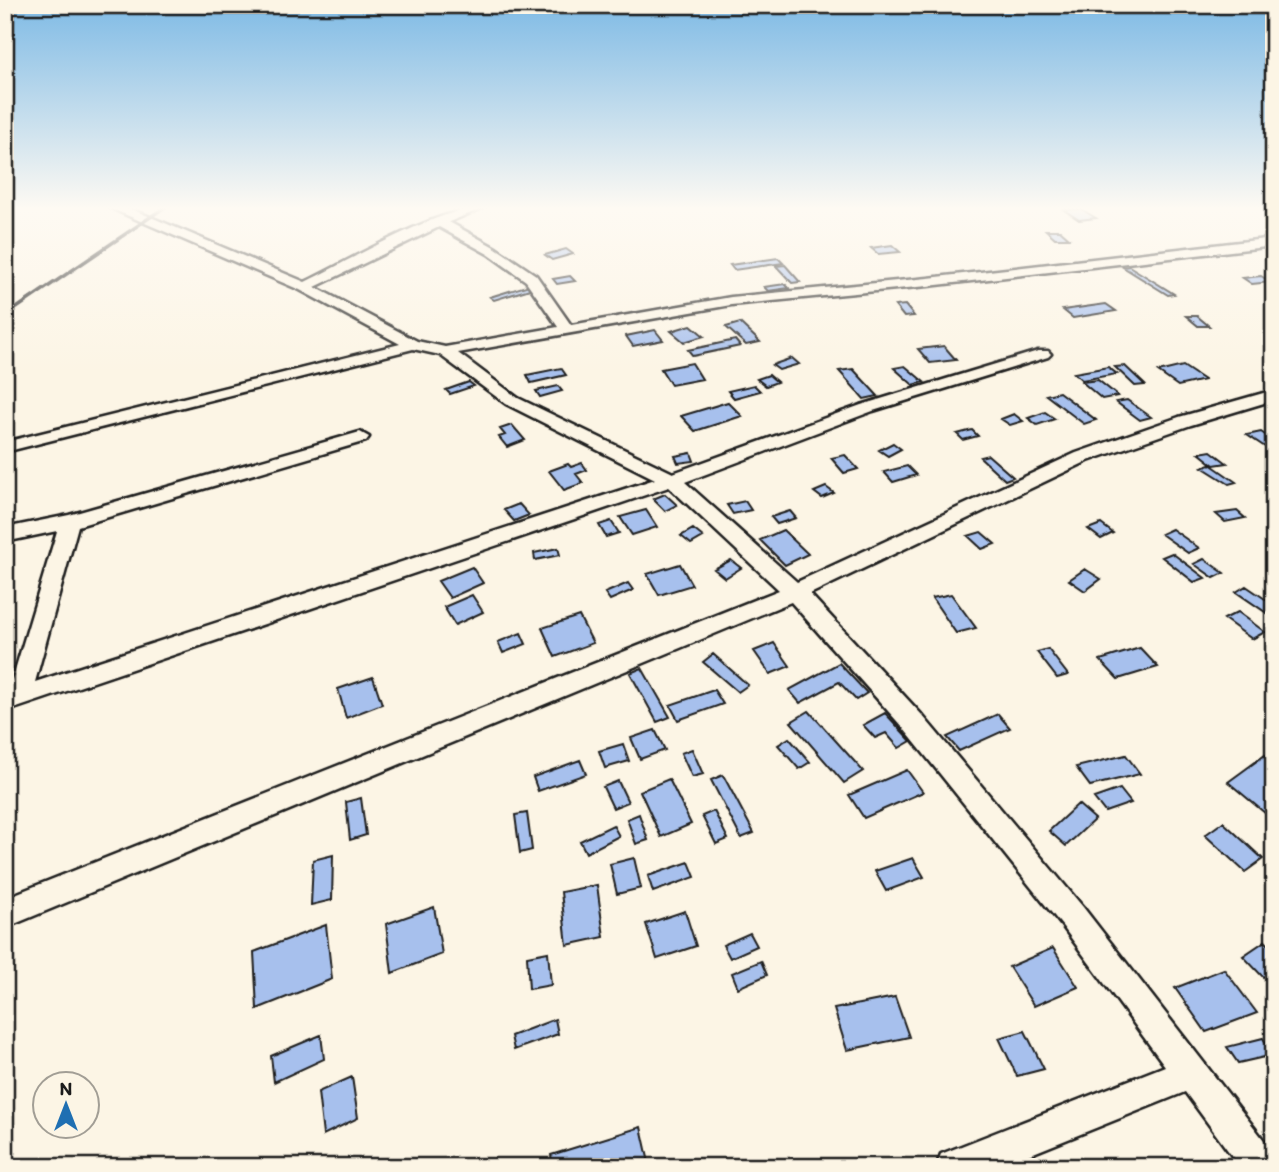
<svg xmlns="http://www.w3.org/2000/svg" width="1279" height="1172" font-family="Itim,sans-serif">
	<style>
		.building { fill: #a7c0ed; stroke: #1c1c1c; stroke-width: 2 }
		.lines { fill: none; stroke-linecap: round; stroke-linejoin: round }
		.minor-casing { stroke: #1c1c1c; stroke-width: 5 }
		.minor { fill: #fcf5e5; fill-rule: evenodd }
		.rail { stroke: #1c1c1c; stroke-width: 3.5 }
	</style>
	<rect width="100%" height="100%" fill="#fcf5e5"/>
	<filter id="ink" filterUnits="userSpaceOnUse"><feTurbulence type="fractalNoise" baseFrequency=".0143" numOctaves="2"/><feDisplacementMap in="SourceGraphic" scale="14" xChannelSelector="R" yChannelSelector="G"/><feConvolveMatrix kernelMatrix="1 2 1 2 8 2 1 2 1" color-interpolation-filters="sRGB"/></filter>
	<g filter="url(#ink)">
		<path class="building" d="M1081 209 1096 218 1079 220 1064 210Z
			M1046 230H1060L1069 238H1055Z
			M892 245 900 252 878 254 871 248Z
			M566 249 573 254 552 260 545 255Z
			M778 258 783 263 734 270 730 265Z
			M785 265 800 282 792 283 776 266Z
			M1129 266 1174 294 1168 295 1123 267Z
			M570 276 575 281 557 284 553 279Z
			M1261 276 1271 282 1252 284 1243 278Z
			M785 284 789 288 768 291 764 287Z
			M529 285 533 288 494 300 490 297Z
			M1106 304 1116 311 1073 318 1063 310Z
			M905 305 914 316 904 317 895 306Z
			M1186 316H1197L1209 326H1198Z
			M740 323 760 342 746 345 726 327Z
			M691 325 704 336 684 342 671 331Z
			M655 330 663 340 633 346 626 336Z
			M735 340 740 346 693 356 688 350Z
			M944 346 956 360 930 363 918 349Z
			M792 358 799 364 779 370 772 365Z
			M692 363 702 379 671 385 661 369Z
			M905 366 924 382 913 385 894 368Z
			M1125 366 1145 385 1135 386 1115 367Z
			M1183 366 1204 380 1178 386 1158 372Z
			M1108 367 1117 374 1082 380 1074 373Z
			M561 368 566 375 531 383 527 375Z
			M853 369 878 396 864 399 839 371Z
			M769 375 777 382 766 386 757 379Z
			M1098 380 1118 396 1102 399 1082 382Z
			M469 382 474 386 450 394 446 390Z
			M754 385 760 391 734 398 728 391Z
			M558 386 562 391 540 397 536 391Z
			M1059 392 1096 420 1084 424 1046 395Z
			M1127 400 1151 417 1140 420 1116 402Z
			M728 402 742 416 695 431 681 416Z
			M1045 412 1055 419 1037 425 1028 418Z
			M1014 414 1023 421 1010 425 1001 419Z
			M512 425 525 440 507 447 499 437 505 435 500 429Z
			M972 430 978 436 963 440 957 434Z
			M1261 432 1274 441V453L1247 435Z
			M893 443 901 449 888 456 879 450Z
			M1211 451 1227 463 1214 465 1199 453Z
			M691 453 694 461 678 463 675 456Z
			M845 455 858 469 844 473 831 458Z
			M988 455 1013 477 1005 480 980 457Z
			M582 463 587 470 576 474 583 483 564 490 549 471 568 464 571 467Z
			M1210 464 1236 482 1229 484 1202 467Z
			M907 466 916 475 893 482 884 472Z
			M826 487 834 493 822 498 814 492Z
			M665 494 677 505 665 511 653 499Z
			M745 501 751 510 733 514 727 505Z
			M519 504 529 515 514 521 504 510Z
			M646 510 657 527 632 535 620 517Z
			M790 511 796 518 777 524 771 517Z
			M1237 511 1245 518 1225 522 1216 514Z
			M611 521 619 533 606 537 599 525Z
			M1101 524 1113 533 1101 539 1088 529Z
			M693 529 703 537 691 544 681 536Z
			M1172 529 1199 548 1188 553 1161 534Z
			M783 530 808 554 785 565 760 540Z
			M981 532 995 544 982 549 968 536Z
			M558 548 560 555 535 560 534 553Z
			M1172 553 1205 578 1194 582 1162 557Z
			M1204 559 1224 573 1214 578 1194 564Z
			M731 560 741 568 725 578 714 569Z
			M680 564 692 585 659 595 647 574Z
			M472 567 483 583 450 598 438 581Z
			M1085 569 1101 579 1085 591 1069 580Z
			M628 583 633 590 610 600 605 593Z
			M1246 586 1274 605V618L1236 592Z
			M951 594 976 628 956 633 932 598Z
			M472 595 483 612 455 625 444 607Z
			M1238 612 1265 632 1252 639 1224 619Z
			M579 616 593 643 555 657 542 628Z
			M521 633 526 644 503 653 498 642Z
			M774 643 790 666 770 674 754 651Z
			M1140 648 1158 667 1118 679 1100 660Z
			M1048 649 1068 675 1057 678 1037 652Z
			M713 654 748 685 738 692 703 662Z
			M839 663 867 693 856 700 839 682 800 703 789 690Z
			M642 668 670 717 657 722 630 673Z
			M373 677 382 704 346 718 338 689Z
			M714 690 723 704 678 720 670 705Z
			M809 711 863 771 844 783 791 722Z
			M885 713 911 741 899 748 886 733 875 738 863 725Z
			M998 714 1010 728 959 751 947 737Z
			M655 730 665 750 640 759 631 738Z
			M789 738 810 762 799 769 778 745Z
			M623 744 629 761 605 768 599 751Z
			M692 749 703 774 692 777 681 753Z
			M1126 755 1140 774 1090 786 1076 767Z
			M1265 755 1274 762 1272 819 1228 782Z
			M580 760 586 774 538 791 533 777Z
			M907 770 923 792 864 818 849 795Z
			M723 775 754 833 741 838 711 780Z
			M669 779 691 824 661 837 640 791Z
			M618 781 628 802 613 808 603 787Z
			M1120 789 1131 803 1105 812 1094 798Z
			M361 798 366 835 350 840 346 802Z
			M1078 804 1095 819 1066 846 1049 831Z
			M714 811 728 839 716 844 702 816Z
			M527 813 532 850 520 853 515 815Z
			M639 814 648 840 636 844 627 819Z
			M1223 822 1263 859 1245 872 1205 835Z
			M613 825 619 836 586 853 580 841Z
			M333 855 332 900 311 905 313 860Z
			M634 858 641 888 617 894 610 864Z
			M913 858 924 877 886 891 875 871Z
			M689 862 695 877 653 892 648 876Z
			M597 885 604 937 567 945 561 892Z
			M434 907 442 954 392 973 386 924Z
			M685 911 696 946 657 959 646 924Z
			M326 925 332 979 257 1009 254 952Z
			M750 933 757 946 730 958 723 945Z
			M1265 941 1274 950V970L1263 977 1243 956Z
			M1053 948 1078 987 1034 1006 1009 967Z
			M548 952 551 985 529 989 527 956Z
			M761 961 767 975 738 988 732 973Z
			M1224 969 1257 1013 1206 1032 1175 988Z
			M895 997 909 1037 847 1050 834 1009Z
			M555 1019 558 1034 514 1050 511 1036Z
			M1025 1031 1044 1069 1017 1076 999 1038Z
			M321 1035 324 1059 274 1082 271 1056Z
			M1263 1038 1273 1055 1238 1063 1227 1047Z
			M352 1077 358 1118 323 1135 318 1092Z
			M641 1127 650 1167H553L551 1155Z"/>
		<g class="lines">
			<defs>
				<path id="minor" d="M108 207H125L146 215 305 282C349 261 439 207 485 207L449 222 496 248 536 275 571 325 731 297 928 278 1274 238V246L928 286 731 305 458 353 518 398 673 473 861 405 1038 351H1048L1051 354 1048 357 873 411 685 482 797 582 1076 453 1179 417 1274 390V400L1191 425 1088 461 810 594 922 715 1083 907 1274 1153V1167H1240L1185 1092 999 1167H936L941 1154 1165 1066 1063 927 904 729 791 602 5 928V898L779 590 669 487 5 712V692L9 690 57 531 5 542V528L69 515 360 432 369 437 366 441 78 526 35 682 655 479 506 404 440 355 413 349 5 452V442L400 344 300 290ZM439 227 488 254 526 281 558 327 445 347 417 341 315 287Z"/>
			</defs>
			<use href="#minor" class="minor-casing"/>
			<use href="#minor" class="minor"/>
			<path class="rail" d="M5 316 165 207"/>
		</g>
	</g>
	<linearGradient id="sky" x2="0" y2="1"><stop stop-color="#7ebae5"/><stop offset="0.56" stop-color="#fefaf3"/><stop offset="1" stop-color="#fefaf3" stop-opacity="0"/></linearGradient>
	<rect width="1279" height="372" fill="url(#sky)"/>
	<rect width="1279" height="1172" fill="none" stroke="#fcf5e5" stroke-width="28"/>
	<rect x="14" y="14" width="1251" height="1144" fill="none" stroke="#1c1c1c" stroke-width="2.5" filter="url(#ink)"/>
	<g transform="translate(66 1105)"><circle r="33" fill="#fcf5e5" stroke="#a29e95" stroke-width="2"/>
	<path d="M0-5L12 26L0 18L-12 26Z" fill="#1f6fb2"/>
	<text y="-10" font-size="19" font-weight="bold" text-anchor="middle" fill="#1c1c1c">N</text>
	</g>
</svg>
